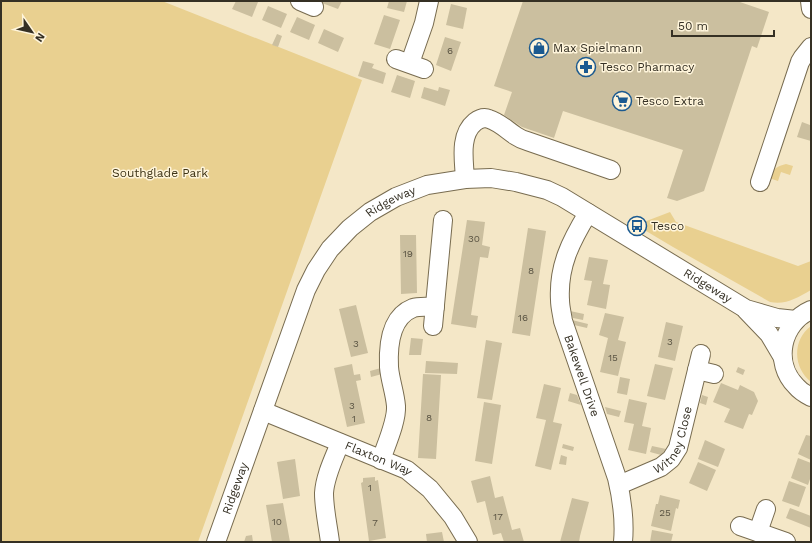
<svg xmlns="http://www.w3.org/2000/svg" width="812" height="543" font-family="'Work Sans',sans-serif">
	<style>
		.green { fill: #e9d090 }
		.building { fill: #cbbf9f }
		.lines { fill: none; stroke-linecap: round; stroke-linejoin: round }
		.minor-casing { stroke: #786c50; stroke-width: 20 }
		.minor { stroke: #fff; stroke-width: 18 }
		.labels { text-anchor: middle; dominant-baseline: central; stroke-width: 3; stroke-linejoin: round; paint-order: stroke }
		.number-label { font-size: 10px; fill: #5a5443 }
		.poi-label { font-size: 12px; fill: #353024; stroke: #fff5db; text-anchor: start }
		.park-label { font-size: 12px; fill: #3f3416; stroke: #fff5db }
		.street-label { font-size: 12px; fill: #353024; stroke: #fff5db }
	</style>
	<rect width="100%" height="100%" fill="#f4e7c7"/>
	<path class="green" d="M1 1H162L362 80 198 542H1Z
		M786 164 793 166 790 175 781 172 778 181 772 179 770 176C773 168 779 166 786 164Z
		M670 212 676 222 798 266 811 261V290C797 298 786 305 770 302L673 247 636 225Z
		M811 326V382C793 368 792 340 811 326Z"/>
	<path class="building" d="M236 1 258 2 252 17 232 9Z
		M323 1H342L338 9 322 3Z
		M389 1H407L404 12 387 8Z
		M523 1H737L769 12 757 48 752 46 704 191 677 201 667 198 683 150 563 111 554 138 522 127 504 115 512 92 494 86Z
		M451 4 467 8 463 29 446 25Z
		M268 6 287 14 281 28 262 20Z
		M384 15 400 20 390 49 374 44Z
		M297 17 315 25 309 40 290 32Z
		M324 29 344 38 338 52 318 43Z
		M277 34 282 36 278 47 272 45Z
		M445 37 461 42 451 71 436 65Z
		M363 61 374 64 372 68 386 73 383 84 358 76Z
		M397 75 415 81 410 98 391 92Z
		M424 87 438 91 439 87 450 90 445 106 421 98Z
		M811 121V141L797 137 802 122 810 125Z
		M467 220 485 222 482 245 490 247 488 258 480 257 471 315 478 316 476 328 451 324Z
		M528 228 546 231 530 336 512 333Z
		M400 235H416L417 293 401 294Z
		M589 257 608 260 603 284 610 285 606 309 587 305 592 281 584 280Z
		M356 305 368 353 351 357 339 309Z
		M570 311 584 314 583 320 573 318Z
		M605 313 624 317 618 340 626 342 618 376 600 372 608 338 599 335Z
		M572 320 588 324 587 328 574 325Z
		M666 322 683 326 675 361 658 357Z
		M411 338 423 339 421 355H409Z
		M486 340 502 343 492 400 477 398Z
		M426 361 458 363 457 374 425 373Z
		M352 364 354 375 360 374 361 380 356 381 365 423 347 427 334 368Z
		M655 364 673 368 665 400 647 396Z
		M738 367 745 370 743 375 736 372Z
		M381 368 382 374 371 377 370 371Z
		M423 374 441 375 436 459 418 458Z
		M620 377 630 379 627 395 617 393Z
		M721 383 738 390 740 385 754 392 758 401 752 415 749 414 743 429 724 422 730 409 713 402Z
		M544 384 561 388 553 422 562 424 551 470 535 466 546 420 536 418Z
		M570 393 577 395 581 405 568 401Z
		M702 395 708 397 706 405 700 403Z
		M629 399 647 403 642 426 651 428 646 454 628 450 634 424 624 422Z
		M484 402 501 405 492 464 475 461Z
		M605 407 621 411 619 417 607 414Z
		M806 435 811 436V460L798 454Z
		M705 440 725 449 718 467 698 459Z
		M563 444 574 447 573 451 562 448Z
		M652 446 666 449 661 455 650 452Z
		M561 455 567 457 566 465 559 464Z
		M798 458 811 463V476L808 485 791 478Z
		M295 459 300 496 283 499 277 462Z
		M698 462 716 470 707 491 689 483Z
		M490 476 495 498 503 496 512 530 520 528 524 542H504L501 533 493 535 485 501 477 503 471 481Z
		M375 477V481L378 480 386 538 369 541 361 483 363 482V478Z
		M789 481 806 487 799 507 782 501Z
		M660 495 680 500 678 509 676 508 671 531 651 526 656 504H658Z
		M572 498 589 502 580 536 579 542H560Z
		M283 503 290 542H272L266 505Z
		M790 508 811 516V528L786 518Z
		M652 530 673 534 671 542H650Z
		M442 532 444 542H427L426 534Z
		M252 535 253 542H244L246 536Z"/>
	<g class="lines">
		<defs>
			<g id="minor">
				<path d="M300 1 314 7"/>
				<path d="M810 1 811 9"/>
				<path d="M396 59 424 69"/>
				<path d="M410 63 424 23 429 1"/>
				<path d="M465 179C464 160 459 135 475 122 479 119 484 117 489 119 499 122 507 130 516 136 519 138 523 140 527 141L611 170"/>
				<path d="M760 182 800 62 803 57 811 47"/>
				<path id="s1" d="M588 213C571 241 558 266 560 300 560 307 562 314 563 321L617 478C622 499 625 520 623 542"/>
				<path d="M746 310 769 334 782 356"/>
				<path d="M811 310C781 323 773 363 796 386 800 391 805 394 811 397"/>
				<path d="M433 326 443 220"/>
				<path d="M697 370 714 374"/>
				<path id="s2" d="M263 411 407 470 430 489 453 517 468 542"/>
				<path d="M381 460C386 445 397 421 396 406 395 393 390 380 389 367 388 346 390 317 413 308 419 306 428 307 435 307"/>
				<path id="s3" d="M619 485 661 467 671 459 678 448 701 354"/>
				<path d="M740 526 786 542"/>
				<path d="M758 532 766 509"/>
				<path id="s4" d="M216 542 306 290 316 270 330 249 350 228 370 212 396 197 427 185 465 179 491 178 516 182 547 190 562 197 746 309 777 318 796 320"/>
				<path d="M330 542C328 526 324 509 324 493 325 476 334 458 340 443"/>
			</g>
		</defs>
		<use href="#minor" class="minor-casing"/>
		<use href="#minor" class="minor"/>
	</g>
	<defs>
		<symbol id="shop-ring" viewBox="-11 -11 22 22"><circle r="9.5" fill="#fff5db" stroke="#1b5a90" stroke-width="1.5"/><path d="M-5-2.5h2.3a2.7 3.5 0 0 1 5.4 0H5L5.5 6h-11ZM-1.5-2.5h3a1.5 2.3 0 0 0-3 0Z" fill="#1b5a90"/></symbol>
		<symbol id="pharmacy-ring" viewBox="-11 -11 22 22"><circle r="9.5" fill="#fff5db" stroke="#1b5a90" stroke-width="1.5"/><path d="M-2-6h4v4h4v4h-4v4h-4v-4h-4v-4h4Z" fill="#1b5a90"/></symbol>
		<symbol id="supermarket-ring" viewBox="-11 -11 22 22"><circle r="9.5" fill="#fff5db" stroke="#1b5a90" stroke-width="1.5"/><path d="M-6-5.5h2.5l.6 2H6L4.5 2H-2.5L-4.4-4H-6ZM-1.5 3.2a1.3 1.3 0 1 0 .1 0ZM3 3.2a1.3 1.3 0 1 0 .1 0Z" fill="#1b5a90"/></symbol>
		<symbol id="bus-ring" viewBox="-11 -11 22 22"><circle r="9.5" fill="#fff5db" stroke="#1b5a90" stroke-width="1.5"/><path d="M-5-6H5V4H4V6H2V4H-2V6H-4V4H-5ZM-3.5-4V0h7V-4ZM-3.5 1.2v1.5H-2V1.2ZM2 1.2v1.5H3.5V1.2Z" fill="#1b5a90"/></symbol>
	</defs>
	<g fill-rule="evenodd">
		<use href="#shop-ring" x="528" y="37" width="22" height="22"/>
		<use href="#pharmacy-ring" x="575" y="56" width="22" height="22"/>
		<use href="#supermarket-ring" x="611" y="90" width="22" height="22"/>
		<use href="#bus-ring" x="626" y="215" width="22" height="22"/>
	</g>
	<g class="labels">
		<g class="number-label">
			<text x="450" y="50">6</text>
			<text x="474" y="238">30</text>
			<text x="408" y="253">19</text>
			<text x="531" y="270">8</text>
			<text x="523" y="317">16</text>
			<text x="670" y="341">3</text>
			<text x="356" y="343">3</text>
			<text x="613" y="357">15</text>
			<text x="352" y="405">3</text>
			<text x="429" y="417">8</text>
			<text x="354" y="418">1</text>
			<text x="370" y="487">1</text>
			<text x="665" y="512">25</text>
			<text x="498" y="516">17</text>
			<text x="277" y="521">10</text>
			<text x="375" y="522">7</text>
		</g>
		<g class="poi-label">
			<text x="553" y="48">Max Spielmann</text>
			<text x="600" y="67">Tesco Pharmacy</text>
			<text x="636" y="101">Tesco Extra</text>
			<text x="651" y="226">Tesco</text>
		</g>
		<g class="park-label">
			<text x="160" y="173">Southglade Park</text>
		</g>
		<g class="street-label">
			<text stroke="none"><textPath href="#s4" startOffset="393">Ridgeway</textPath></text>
			<text stroke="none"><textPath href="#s4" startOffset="742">Ridgeway</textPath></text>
			<text stroke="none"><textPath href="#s1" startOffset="172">Bakewell Drive</textPath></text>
			<text stroke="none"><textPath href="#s3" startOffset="76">Witney Close</textPath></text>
			<text stroke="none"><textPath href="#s2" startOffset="125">Flaxton Way</textPath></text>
			<text stroke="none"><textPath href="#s4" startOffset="57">Ridgeway</textPath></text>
		</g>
	</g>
	<rect width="812" height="543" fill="none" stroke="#353024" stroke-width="4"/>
	<g transform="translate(32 32) rotate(124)" stroke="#fff5db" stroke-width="3" paint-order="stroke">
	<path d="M0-3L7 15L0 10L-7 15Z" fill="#353024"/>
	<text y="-6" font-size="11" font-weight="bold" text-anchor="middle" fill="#353024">N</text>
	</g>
	<path d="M672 30v6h102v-6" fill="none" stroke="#353024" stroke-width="2"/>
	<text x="678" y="30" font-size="12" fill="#353024" stroke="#fff5db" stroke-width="3" paint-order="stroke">50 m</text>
</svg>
